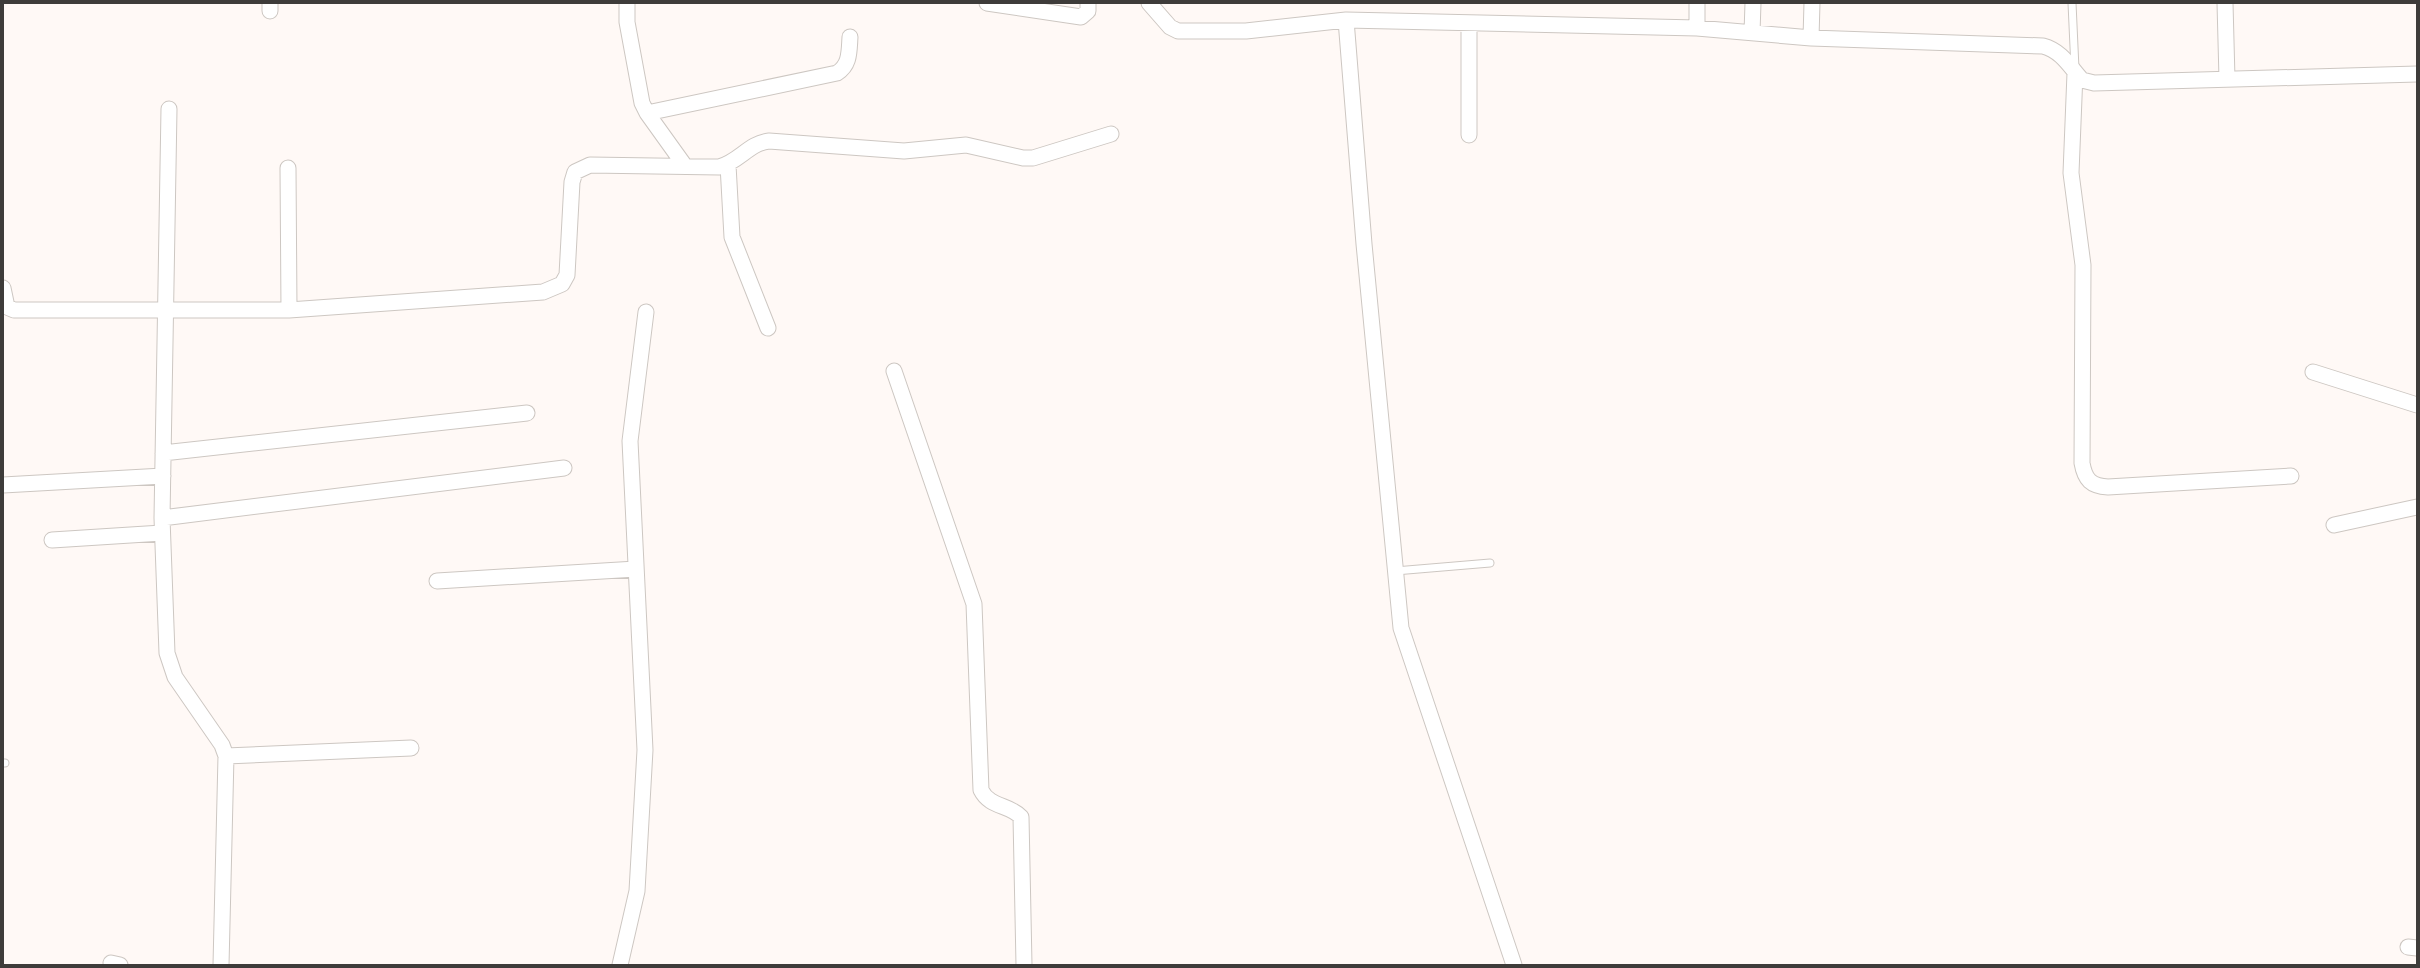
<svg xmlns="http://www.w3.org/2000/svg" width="2420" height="968" font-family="'Roboto Condensed',sans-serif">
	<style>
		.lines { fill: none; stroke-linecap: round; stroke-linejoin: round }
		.lane-casing { stroke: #cdc7c2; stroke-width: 9 }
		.street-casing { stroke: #cdc7c2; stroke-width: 17 }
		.lane { stroke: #fff; stroke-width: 7 }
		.street { stroke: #fff; stroke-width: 15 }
	</style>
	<rect width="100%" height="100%" fill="#fff9f6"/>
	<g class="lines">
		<defs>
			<path id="lane" d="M2072 3 2075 69
				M1395 571 1490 563
				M3 763H5"/>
			<path id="street" d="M270 3V11
				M627 3V22L642 103 647 113 685 166
				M987 3 1081 17 1088 11V3
				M1149 3 1170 27 1178 31H1246L1346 20 1697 28 1811 38 2043 46C2062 51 2070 67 2082 80L2094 83 2417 74
				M2225 3 2227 79
				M1346 20 1364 244 1401 628 1514 965
				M1697 28V3
				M1752 33 1753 3
				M1811 38 1812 3
				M2075 73 2071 173 2083 265 2082 463C2085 480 2091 486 2108 487L2291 476
				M169 109 162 518 167 653 175 677 222 745 226 756 221 965
				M647 113 837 73C850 65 849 52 850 37
				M1469 135V23
				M728 165 732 237 768 328
				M288 168 289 310
				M3 288 7 307 14 310H289L543 292 562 284 567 275 572 182 575 172 590 165 719 167C739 162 749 143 769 141L904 151 966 145 1023 158H1033L1111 134
				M894 371 974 604 981 790C990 808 1009 804 1021 817L1024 965
				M2313 372 2417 405
				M163 453 527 413
				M3 485 163 476
				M162 518 564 468
				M2334 525 2417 507
				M52 540 162 533
				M437 581 636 569
				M226 756 411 748
				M2408 947 2417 948
				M111 963 120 965
				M620 965 637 891 645 750 630 441 646 312"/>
		</defs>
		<use href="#lane" class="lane-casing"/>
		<use href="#street" class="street-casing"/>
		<use href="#lane" class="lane"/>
		<use href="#street" class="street"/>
	</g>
	<rect width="2420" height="968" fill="none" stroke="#3e3c3a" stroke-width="8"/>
</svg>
